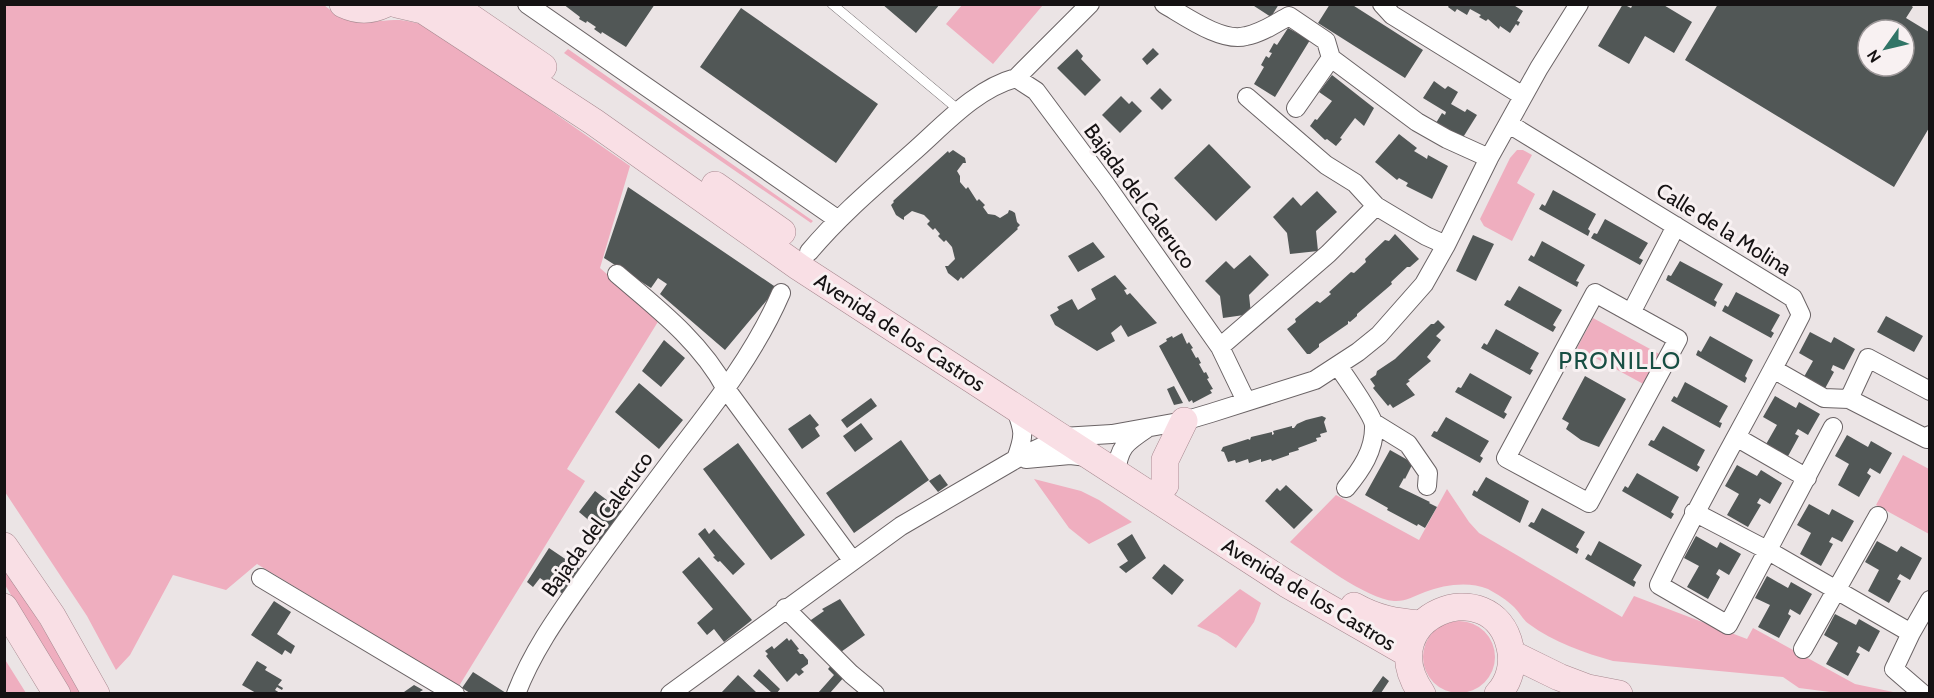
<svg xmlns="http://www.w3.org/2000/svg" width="1934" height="698" font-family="Cabin,sans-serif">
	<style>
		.green { fill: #efaebf }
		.building { fill: #515756; fill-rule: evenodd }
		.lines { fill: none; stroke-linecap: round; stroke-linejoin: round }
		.lane-casing { stroke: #6a6365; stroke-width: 10 }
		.street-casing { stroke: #6a6365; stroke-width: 20 }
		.primary-casing { stroke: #a78990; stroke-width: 28 }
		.lane { stroke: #fff; stroke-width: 9 }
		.street { stroke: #fff; stroke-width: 18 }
		.primary { stroke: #f9dfe5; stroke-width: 27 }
		.labels { text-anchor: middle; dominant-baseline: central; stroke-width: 6; stroke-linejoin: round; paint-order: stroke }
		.street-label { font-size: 21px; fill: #151213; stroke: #f8f1f2 }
		.quarter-label { font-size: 24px; letter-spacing: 1.5px; fill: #174e43; stroke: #f8f1f2 }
	</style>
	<rect width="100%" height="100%" fill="#ebe4e5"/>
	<path class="green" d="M323 4C354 31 365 20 400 20 409 21 419 24 428 25L630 166 600 268 659 320 567 469 585 481 459 686 257 564 226 590 173 575 130 655 116 670 87 616 5 492 4 5Z
		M962 5V4L1043 5 993 64 946 24Z
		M568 49 813 221 811 223 564 53Z
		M1517 150H1523L1532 155 1517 183 1535 194 1512 241 1484 226 1480 219 1510 158Z
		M1593 318 1663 356 1647 386 1577 348Z
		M1903 455 1929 469V534L1876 505Z
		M1034 479 1081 491 1099 500 1132 522 1089 544 1069 528Z
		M1447 489 1469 522 1479 533 1622 617 1634 596 1747 639 1753 628 1855 684 1898 693H1838L1799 688 1783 677 1613 661C1585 653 1553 642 1529 624 1523 620 1520 613 1514 607 1507 600 1497 594 1488 589 1468 581 1444 585 1425 592 1414 596 1405 602 1394 601 1366 599 1314 559 1290 542L1336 495 1419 540Z
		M4 565 83 693H70L5 585Z
		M1240 589 1261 603 1254 622 1236 648 1217 635 1197 626Z
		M1423 657a36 36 0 1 1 72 0a36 36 0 1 1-72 0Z
		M4 658 26 693H5Z"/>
	<path class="building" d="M563 4H655L626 47 602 32 601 34 594 29 596 27 587 21 586 23 579 19 580 17Z
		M882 4H940L916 33Z
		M1251 4H1279L1271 17Z
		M1330 4H1351L1423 50 1405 78 1318 23Z
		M1450 4H1512L1523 11 1517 21 1520 22 1518 26 1516 24 1510 33 1500 26 1499 29 1488 19 1486 21 1479 17 1481 15 1470 9 1467 15 1457 9 1455 12 1448 7Z
		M1623 4 1631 8 1633 4H1662L1692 22 1674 53 1645 36 1629 64 1598 46Z
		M1718 4H1909L1913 7 1906 18 1929 32V128L1894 187 1685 60ZM1868 30H1904V66H1868Z
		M741 8 878 104 836 163 700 67Z
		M1288 28 1310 40 1275 97 1254 84 1264 67 1261 65 1266 56 1269 58 1272 53 1269 52 1274 43 1277 45Z
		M1153 48 1159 54 1147 65 1142 59Z
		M1077 49 1083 56 1081 59 1101 80 1085 96 1057 68Z
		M1332 75 1374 108 1364 126 1355 118 1340 138 1342 139 1336 146 1327 139 1325 140 1310 126 1315 119 1317 120 1332 101 1319 92Z
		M1434 81 1445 89 1448 86 1458 92 1451 104 1465 112 1467 109 1477 115 1462 139 1436 123 1442 113 1445 115 1446 112 1423 98Z
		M1160 88 1172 100 1162 110 1150 98Z
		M1121 96 1129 104 1132 101 1142 111 1120 133 1102 115Z
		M1399 134 1417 148 1414 151 1424 157 1427 159 1428 155 1448 166 1432 199 1406 186 1408 183 1399 178 1397 180 1375 162Z
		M1209 144 1251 187 1216 221 1174 178Z
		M953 150 965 158 966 163H963L957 171 960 176V182L966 189 968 187 977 201 979 199 985 205 983 207 988 214 995 215 1000 218 1008 213 1009 210 1012 211 1015 213 1017 222 1020 225 1017 228 1018 229 963 279 961 277 958 281 948 273 945 266H948L955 259 952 247 946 240 944 242 938 236 940 234 935 228 933 230 927 224 930 221 924 215 912 211 904 217V220L902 219 896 215 891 205 894 202 893 201 948 151 949 153Z
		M628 187 777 288 725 350 660 294 667 284 658 278 651 288 604 258Z
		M1553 190 1596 214 1588 229 1590 231 1588 236 1539 209 1542 204 1545 206Z
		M1317 191 1337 212 1316 231 1318 251 1290 254 1287 233 1273 217 1293 197 1301 206Z
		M1605 219 1648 243 1639 258 1643 260 1640 265 1591 238 1594 233 1597 234Z
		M1395 234 1419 259 1410 267H1407L1391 282 1392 284 1357 314V316L1350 322 1348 321V324L1319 344V347L1310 354H1307L1287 329 1296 322 1295 319 1317 301 1320 303 1331 294 1329 292 1351 272 1354 273 1366 262 1365 259 1385 240 1389 241Z
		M1473 235 1494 244 1476 281 1456 271Z
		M1542 241 1585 265 1576 281 1579 282 1577 287 1528 260 1531 255 1534 257Z
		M1093 242 1105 257 1078 272 1068 256Z
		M1250 255 1269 275 1249 295 1251 314 1223 318 1220 296 1205 281 1226 261 1234 269Z
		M1680 261 1723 284 1714 300 1717 302 1715 307 1666 280 1668 275 1671 276Z
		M1115 275 1127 289 1124 290 1127 295 1130 293 1157 323 1128 337 1121 325 1111 333 1115 341 1097 351 1055 325 1050 315 1059 310 1057 307 1072 299 1078 310 1096 299 1091 289Z
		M1519 286 1562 310 1553 325 1556 327 1553 332 1504 305 1507 300 1510 301Z
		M1736 292 1780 315 1771 331 1774 333 1771 338 1722 311 1725 305 1728 307Z
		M1886 316 1923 336 1914 352 1877 332Z
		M1438 320 1445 327 1436 336 1441 340 1427 357 1431 361 1408 380 1410 381 1406 384 1415 395 1393 408 1390 404 1388 406 1373 388 1375 386 1370 379 1376 375 1377 371 1395 359 1431 324H1434Z
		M1496 329 1539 353 1530 369 1533 370 1530 375 1481 348 1484 343 1487 345Z
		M1810 332 1831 343 1834 337 1855 349 1844 370 1833 365 1831 370 1834 372 1822 394 1801 382 1813 361 1799 353Z
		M1182 333 1187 344 1189 342 1193 348 1191 349 1196 358 1198 357 1201 363 1199 364 1204 373 1206 372 1209 378 1207 379 1213 389 1210 390 1212 393 1193 403 1192 400 1189 402 1159 346 1167 341 1166 339 1172 336 1173 338Z
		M1710 336 1753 360 1745 376 1747 378 1745 383 1696 355 1698 350 1701 352Z
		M664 340 685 358 661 387 642 371Z
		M1470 373 1512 397 1504 412 1507 414 1504 419 1455 392 1458 387 1461 388Z
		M1585 376 1626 399 1599 447 1581 440 1566 429 1569 423 1562 419Z
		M1685 382 1728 406 1719 422 1722 423 1720 428 1671 401 1674 396 1677 398Z
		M639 383 683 420 659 449 615 412Z
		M1174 386 1183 403 1174 405 1167 389Z
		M1775 396 1796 408 1799 402 1820 414 1808 435 1798 429 1795 434 1799 436 1787 458 1765 446 1777 425 1763 417Z
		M871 398 877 406 847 428 841 420Z
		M810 414 819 425 815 428 820 436 802 449 788 429Z
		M1322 416 1326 418 1324 422 1327 432 1320 434 1321 437 1316 438 1317 441 1298 448 1299 450 1289 453V455L1272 461 1271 459 1261 462V459L1249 463 1248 459 1236 463 1235 460 1228 462 1224 452 1221 451 1223 447 1248 439 1250 440 1251 437 1272 432V435L1274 434 1273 431 1292 426V428H1294L1297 424 1306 420Z
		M1446 417 1489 441 1480 456 1483 458 1480 463 1431 436 1434 431 1437 432Z
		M861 423 873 439 855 452 843 436Z
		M1663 426 1705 450 1697 465 1700 467 1697 472 1648 445 1651 440 1654 441Z
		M1847 435 1868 447 1871 441 1892 453 1880 474 1870 468 1867 473 1871 476 1859 497 1838 485 1849 464 1835 456Z
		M901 440 929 480 854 533 826 493Z
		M738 443 805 535 771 560 703 469Z
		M1390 450 1413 463 1405 479 1404 478 1399 487 1430 502 1429 503 1437 507 1425 528 1418 524 1417 526 1387 510 1388 508 1365 495Z
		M1737 465 1757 476 1761 470 1782 483 1770 504 1760 498 1757 503 1761 505 1748 527 1727 515 1739 494 1725 486Z
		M1637 473 1679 497 1671 512 1674 514 1671 519 1622 491 1625 486 1628 488Z
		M940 474 948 485 938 492 929 481Z
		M1486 477 1529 501 1520 523 1472 495 1474 490 1477 492Z
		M1286 485 1313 510 1294 529 1265 501 1277 488 1280 491Z
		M595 491 624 513 602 542 586 531 592 523 579 512Z
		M1809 504 1829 515 1832 509 1854 521 1842 542 1832 537 1829 542 1833 544 1821 566 1800 554 1811 533 1797 525Z
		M1542 508 1585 532 1576 547 1579 549 1577 554 1528 526 1531 522 1534 523Z
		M705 528 709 534 714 529 745 564 733 575 720 561 718 562 713 557 715 556 698 534Z
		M1132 534 1146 558 1126 573 1119 567 1128 561 1117 544Z
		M1696 536 1717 548 1720 542 1741 554 1729 575 1719 569 1716 574 1720 577 1708 599 1687 587 1699 566 1684 558Z
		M1599 541 1642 565 1633 580 1636 582 1634 587 1585 559 1588 554 1591 556Z
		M1877 541 1897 552 1901 546 1922 558 1910 580 1900 574 1897 579 1901 581 1889 603 1868 591 1879 570 1865 562Z
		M549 548 580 569 563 594 540 578 533 587 527 582Z
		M699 557 752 620 724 642 714 629 707 635 697 623 713 609 682 572Z
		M1164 564 1184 580 1172 595 1152 578Z
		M1767 576 1788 588 1791 582 1812 594 1800 615 1790 609 1788 614 1791 616 1779 638 1758 627 1770 605 1755 598Z
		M840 599 865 635 838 654 808 622 824 611 822 609Z
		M274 601 291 612 277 634 295 646 291 654 285 650 282 655 251 635Z
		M1835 614 1856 625 1859 619 1880 631 1869 652 1859 646 1856 652 1860 654 1848 676 1826 664 1838 643 1824 635Z
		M787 638 789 641 791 639 799 649 797 650 800 654H803L808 660V664L801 669 804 672 799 676 796 673 787 682 766 656 768 654 765 651 772 646 774 649Z
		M257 661 267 667 265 670 282 680 278 685 283 688 282 690 277 687 275 690 280 693H256L242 685Z
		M833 663 845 676 830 693H818L834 675 828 669Z
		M759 669 780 689 777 693H772L753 676Z
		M473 672 506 693H470L462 688Z
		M738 675 756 692 755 693H721Z
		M1383 676 1389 681 1381 693H1371Z
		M414 685 423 690 418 693H405L404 692Z"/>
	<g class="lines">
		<defs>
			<path id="lane" d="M832 4 960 111"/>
			<path id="street" d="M527 4 837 219
				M1164 4C1185 16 1222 43 1246 36 1262 33 1276 23 1289 16L1326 41 1331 58 1417 122 1447 139 1489 158
				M1382 4 1392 15 1523 96
				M1016 78 1090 4
				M1247 97 1326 165 1355 183 1376 206 1426 236 1446 245
				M1296 108 1331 58
				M1509 124 1793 298 1801 315C1755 406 1703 493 1659 585L1728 625 1833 427
				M809 252C840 215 876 185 912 153 943 126 975 89 1016 78L1036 91 1106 185 1220 347 1246 401
				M617 274C657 308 701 342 726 389L852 560
				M1595 293 1678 339 1589 503 1506 458Z
				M1631 313 1676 226
				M1220 347 1328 254 1376 206
				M1338 366C1345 376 1373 416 1374 425 1375 450 1361 470 1346 488
				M1773 369 1824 398 1849 399 1927 439 1930 435
				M1849 399 1868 358 1930 391
				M1015 407C1024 431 1025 435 1016 459
				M1374 423 1408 444 1428 473 1427 486
				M1736 437 1807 478
				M1026 459 1070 455 1088 457
				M1116 473C1119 447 1125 443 1146 429
				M1694 512 1767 550 1911 633 1894 669 1923 694
				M261 578 455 694
				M785 608 851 674 875 694
				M1911 633 1930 600
				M1803 649 1878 516
				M516 694C532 652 557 617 583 580 614 536 647 493 680 449 718 400 756 351 781 293
				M670 694 901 526 1016 459 1062 437 1112 434 1184 421 1211 413 1315 380 1358 352 1379 335 1424 284 1446 245 1489 158 1539 68 1579 4"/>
			<path id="primary" d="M343 4C358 11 370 11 385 4
				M397 4 423 10 594 122 799 267 1287 584 1409 654
				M451 4 543 67
				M715 185 782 232
				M1165 485V460L1184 421
				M4 546 52 616 96 694
				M1354 606C1377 619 1395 622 1421 624
				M4 607 57 694
				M1512 654 1559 677 1588 688 1619 694
				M1422 694C1368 616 1493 569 1510 647 1514 663 1510 681 1498 694"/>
		</defs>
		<use href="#lane" class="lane-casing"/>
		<use href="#street" class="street-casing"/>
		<use href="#primary" class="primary-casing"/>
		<use href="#lane" class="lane"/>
		<use href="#street" class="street"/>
		<use href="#primary" class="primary"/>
	</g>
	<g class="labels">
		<g class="street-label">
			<text transform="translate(1140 196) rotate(54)">Bajada del Caleruco</text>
			<text transform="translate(1724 229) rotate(32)">Calle de la Molina</text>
			<text transform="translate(900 332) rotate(33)">Avenida de los Castros</text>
			<text transform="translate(597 524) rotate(-54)">Bajada del Caleruco</text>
			<text transform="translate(1309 594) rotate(31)">Avenida de los Castros</text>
		</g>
		<g class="quarter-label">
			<text x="1620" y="360">PRONILLO</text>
		</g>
	</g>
	<rect width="1934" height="698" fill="none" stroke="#151213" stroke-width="12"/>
	<g transform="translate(1886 48) rotate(236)"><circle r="28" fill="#f8f1f2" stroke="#9d9899" stroke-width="1.5"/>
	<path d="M0-4.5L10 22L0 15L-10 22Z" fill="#317567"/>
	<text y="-9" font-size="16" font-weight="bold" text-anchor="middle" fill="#151213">N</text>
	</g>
</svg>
